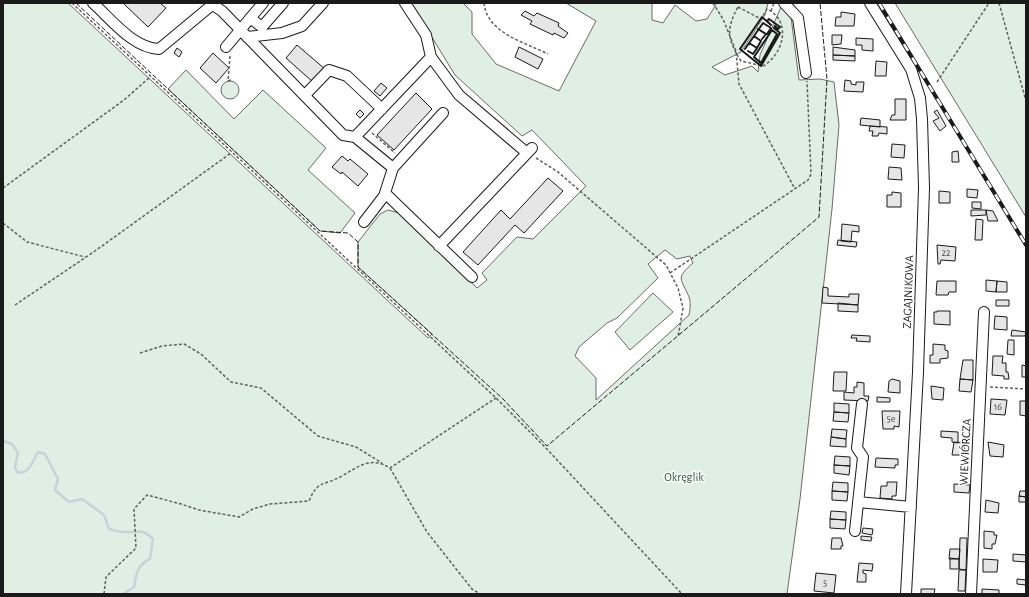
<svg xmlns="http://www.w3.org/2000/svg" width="1029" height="597" font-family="'Alegreya Sans',sans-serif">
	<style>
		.green { fill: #e0efe3; stroke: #6a6a6a; fill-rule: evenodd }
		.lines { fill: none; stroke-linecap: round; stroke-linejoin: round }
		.stream { stroke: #c6d2dc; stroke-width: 2.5 }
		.building { fill: #e6e6e6; stroke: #1a1a1a }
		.minor-casing { stroke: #1a1a1a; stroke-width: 12 }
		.path { stroke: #5f5f5f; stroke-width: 1.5; stroke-dasharray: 3 2; stroke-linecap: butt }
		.minor { stroke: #fff; stroke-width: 10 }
		.rail-casing { stroke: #1a1a1a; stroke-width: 4 }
		.rail { stroke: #fff; stroke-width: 2.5; stroke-dasharray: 8; stroke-linecap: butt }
		.fence { stroke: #1a1a1a; stroke-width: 1; stroke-dasharray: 5 2; stroke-linecap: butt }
		.wall { stroke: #1a1a1a; stroke-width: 2 }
		.labels { text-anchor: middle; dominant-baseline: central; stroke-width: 3; stroke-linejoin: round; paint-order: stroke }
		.number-label { font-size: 10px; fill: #4d4d4d }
		.street-label { font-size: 12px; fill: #1a1a1a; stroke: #fff }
		.park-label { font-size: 12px; fill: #2b5a34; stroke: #fff }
	</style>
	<rect width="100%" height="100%" fill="#fff"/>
	<path class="green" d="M3 3H68L428 338 432 334 358 267V242L380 214 388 210 399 213 477 288 487 280 482 273 517 237 533 239 586 186 532 130 522 136 455 75 411 3H463L472 12V34L496 64 559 91 596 21 566 3H652V20L663 23 675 5 696 21 707 19 717 3H768L765 15 741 52 712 67 725 75 752 66 758 72 760 55 781 7 790 9 799 80 820 79 834 82 839 125 832 209 800 499 787 594H3ZM665 250 677 259 690 256 693 263C675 279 681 278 689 297 691 302 690 310 689 315L596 400V378L575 356 579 347 607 323 617 318 658 278 648 264Z
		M895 3H1026V217Z
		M186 70 234 119 263 90 326 148 308 170 355 213 340 233 320 231 168 89Z
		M221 90a9 9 0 1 1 18 0a9 9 0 1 1-18 0Z
		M653 293 673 312 630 350 615 332Z"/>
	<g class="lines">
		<path class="stream" d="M3 441 12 444 18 453 15 467 17 472C29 475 33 461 38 452L45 454 58 479 55 490 69 502 82 499 104 515 109 529C114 530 119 532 124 532 140 533 140 527 153 539L150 559C138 564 136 574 134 587L123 594"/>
	</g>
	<path class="building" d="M123 3H160L166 8 148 27Z
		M525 11 534 16 537 13 559 23 558 26 568 33 564 38 554 33 553 35 530 24 532 21 521 15Z
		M841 12 855 14 854 26H835L836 17H841Z
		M832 35H842L841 44 832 45Z
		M856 38 873 39V51L862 50V45H856Z
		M297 45 326 70 314 83 286 58Z
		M519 47 543 59 538 69 515 57Z
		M833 47 855 50V56L833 55Z
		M177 48 182 52 179 57 174 53Z
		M213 53 229 68 216 83 200 68Z
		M833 55 855 56V61L833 60Z
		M876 61 887 62 886 76H875Z
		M845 80 851 81V84L856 85V82H864L863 92 844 91Z
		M381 83 387 88 380 96 374 91Z
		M416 93 432 109 394 150 377 135Z
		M895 99H906V120H890L892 115H895Z
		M360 110 364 114 360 118 356 114Z
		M937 110 946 126 940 131 933 121 939 118 934 112Z
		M861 118 880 120V127L860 125Z
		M870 126 887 127V134L879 133 878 136H872L873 131H869Z
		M892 144 905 145 904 158 891 157Z
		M958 151 959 162H952V152Z
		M342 156 348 161 350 159 368 174 358 186 342 172 341 174 332 167Z
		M889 167 901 168 902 180 888 179Z
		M548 178 563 191 524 233 515 225 478 265 463 252 501 210 510 219Z
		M967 189 978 190 977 198 967 197Z
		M939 191 950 192V203H939Z
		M892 192 901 193V207H887V195H892Z
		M972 202H981V209L972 208Z
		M971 210H986V215L971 216Z
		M986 210 993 211 998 221H988Z
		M976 219 983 220 982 240H975Z
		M842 224 859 226V232L852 231 851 242 841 241Z
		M838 240 857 242 856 247 837 245Z
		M937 245 956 247 955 261 941 260 940 264H938Z
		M986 280 997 281 996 292 986 291Z
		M937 281H956V292H949L948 295H936Z
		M997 281 1007 282V292H996Z
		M823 287 828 288V296L849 297V294H859L858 305 822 303Z
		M996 300H1009V306H996Z
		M838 303 858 305V312L838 311Z
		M937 311H950V325L934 324V312H937Z
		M995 316 1007 317V330L994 329Z
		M1012 330 1026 332 1025 336H1011Z
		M852 335 870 336V342L856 341 857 338H851Z
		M1008 340H1014V355L1007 354Z
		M933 344 945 345V350L948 351V358L940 359V363H930V355H933Z
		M993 356H1003L1002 363H1006V372H1008L1009 379H1004V376L992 375Z
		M963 360H973V380L960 379Z
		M1022 365 1026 366V377H1022Z
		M834 372H847L846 391H833Z
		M892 379 900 381V393L888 392 889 381Z
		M960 379 973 380 971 392 959 391Z
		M857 382 864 383V396H869L868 401 844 400V392L854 393V387H857Z
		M931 386 944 388 943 400 932 399Z
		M877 397 890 398V402H877Z
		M991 399 1007 400 1005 415 990 414Z
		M1020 401H1026V416L1020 415Z
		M834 403 849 404V413L834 412Z
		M882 411H900L899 427 894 426V429H883Z
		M834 412 849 413 848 422 833 421Z
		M832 429 847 430 846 439 831 437Z
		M941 431 958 432V443L952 442V438L941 437Z
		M831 437 846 439V447L830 446Z
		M954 442 964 443 965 455H952Z
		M988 442 1004 445 1003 457 990 456Z
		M835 456 850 457V466L834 465Z
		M876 458 898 459V465H895V468L875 467Z
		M834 465 850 466 849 475 834 473Z
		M833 482 848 483V492L832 491Z
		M887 482H897L896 496H892V499L880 498 881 486H887Z
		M954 484 970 485 969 493 954 492Z
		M832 491 848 492 847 501 832 500Z
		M1020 491H1026V497L1019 496Z
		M1019 496 1026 497V502H1019Z
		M986 500 999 503 998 513 985 512Z
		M831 511 846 512V520L830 519Z
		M830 519 846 520 845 529 830 528Z
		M863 528 873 529 872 535 862 533Z
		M984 531 994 532V535H997L995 544H992V549L984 548Z
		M861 536 872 537 871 541 861 540Z
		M832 538H841L843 546H841V549H831Z
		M960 538H967L966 570 959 569Z
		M950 549H960L959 559H949Z
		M1013 554 1026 555V562L1013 561Z
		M950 558 959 559V569H950Z
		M983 559 998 560 997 572H983Z
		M859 563 873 564 872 571 863 570V573L866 574V582H857Z
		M959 570H966L965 591H958Z
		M816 573 836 575 834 593 814 591Z
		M1017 579 1026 580V585L1017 584Z
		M921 589H935L934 594H921Z
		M982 589 999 590V594H982Z"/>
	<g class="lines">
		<defs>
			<path id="minor" d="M93 3C112 20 133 48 159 49L212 5
				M210 3 222 11 343 135 355 137 431 57 426 35 405 3
				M784 3 798 18 806 73
				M870 3 911 69 920 98 922 119 924 188 918 372 906 594
				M250 18 262 27 283 3
				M247 37 282 33 302 26 323 3
				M226 47 263 3
				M431 57 459 95 527 153
				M305 95 329 70 347 76 382 109
				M355 137 393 168 443 113
				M385 193 472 277
				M364 222 384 196 393 168
				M439 246 532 148
				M858 502 911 507
				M855 531 863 457 857 448 862 404
				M971 594 984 312"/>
		</defs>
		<use href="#minor" class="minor-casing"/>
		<path class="path" d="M72 3 496 398 545 447 682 594
			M484 3C487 33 524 42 548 54
			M713 3 723 19 736 51 739 84 795 189
			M999 3 1026 101
			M738 7 761 19 767 9C792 21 784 54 763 66L741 61C727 39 726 29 738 7Z
			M771 11 774 3
			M230 56 228 81 231 80
			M937 82 989 3
			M372 133 395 153
			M536 158 558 172 666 265 678 288 683 308 678 337
			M3 188 124 100 150 77
			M3 223 27 242 85 257
			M670 273 808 180 811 174 807 81
			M15 305 95 251 231 153
			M140 353 162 346 184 344 201 354 231 382 261 388 318 436 356 447 382 463
			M990 387 1026 389
			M390 468 427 532 472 589 480 594
			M104 594 106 577 136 548 134 509 147 495 181 504 199 510 239 517 253 509 270 504 309 501C318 479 325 486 342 476 359 466 371 456 390 468L496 398"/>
		<use href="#minor" class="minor"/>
		<defs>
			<path id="rail" d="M879 3 1026 245"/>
		</defs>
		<use href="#rail" class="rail-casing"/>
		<use href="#rail" class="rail"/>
		<path class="fence" d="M76 3 320 231 348 233 358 242V267L503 399 547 446 819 217 827 79 820 3"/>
		<path class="wall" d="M762 17 771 25 767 21 769 19 780 27 778 29 775 26 774 28 780 33 761 66 740 49Z
			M758 29 766 34 762 39
			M772 30 777 34 761 63 754 57Z
			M754 36 761 41 757 48
			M745 49 763 23 771 28 767 34
			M748 51 753 54 757 48 749 43"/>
	</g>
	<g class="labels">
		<g class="number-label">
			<text x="946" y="253">22</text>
			<text x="998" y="407">16</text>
			<text x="891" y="419">5e</text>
			<text x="825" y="583">5</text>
		</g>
		<g class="street-label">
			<text transform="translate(908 292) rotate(-88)">ZAGAJNIKOWA</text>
			<text transform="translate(965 452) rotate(-87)">WIEWIÓRCZA</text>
		</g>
		<g class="park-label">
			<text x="684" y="477">Okręglik</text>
		</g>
	</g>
	<rect width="1029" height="597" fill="none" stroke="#1a1a1a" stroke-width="8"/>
</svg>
